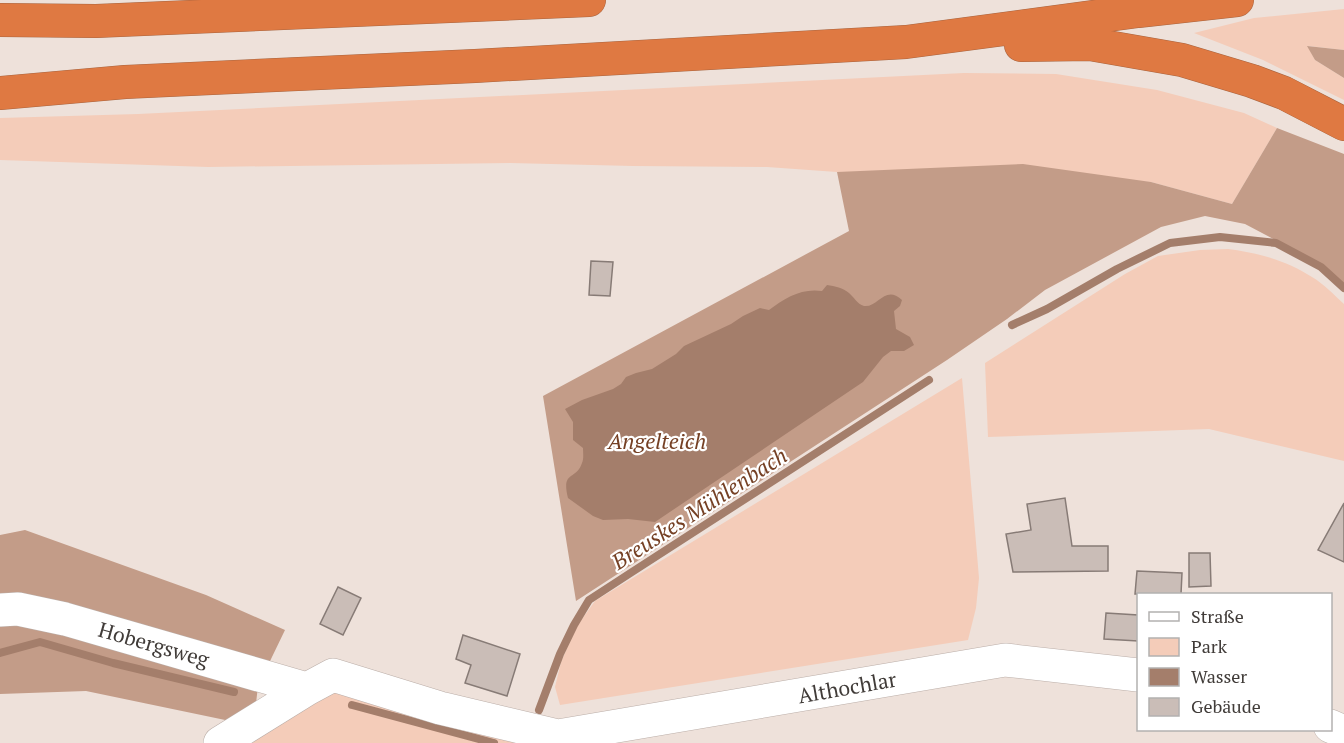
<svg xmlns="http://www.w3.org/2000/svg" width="1344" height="743" font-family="'PT Serif',serif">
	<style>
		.green { fill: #f4ccb9 }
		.forest { fill: #c39c88 }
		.water { fill: #a47e6b }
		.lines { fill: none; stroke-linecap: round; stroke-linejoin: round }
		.stream { stroke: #a47e6b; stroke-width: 8 }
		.building { fill: #cabdb7; stroke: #877b76; stroke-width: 1.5 }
		.minor-casing { stroke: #bbaea8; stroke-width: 34 }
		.motorway-casing { stroke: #a8643f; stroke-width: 34 }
		.minor { stroke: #fff; stroke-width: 33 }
		.motorway { stroke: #df7942; stroke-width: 33 }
		.labels { text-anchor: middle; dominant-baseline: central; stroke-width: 4.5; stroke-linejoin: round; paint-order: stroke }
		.street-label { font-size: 21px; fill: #413c39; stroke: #fff }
		.water-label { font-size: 22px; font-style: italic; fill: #754024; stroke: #fff }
	</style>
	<rect width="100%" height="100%" fill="#eee1da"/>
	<path class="green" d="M1344 9V50L1308 46 1315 60 1344 78V100L1263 60 1194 33 1254 18Z
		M964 73 1056 74 1157 90 1244 113 1277 128 1232 204 1151 182 837 172 767 167 633 166 510 163 208 167 0 160V118L138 114Z
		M1228 249C1258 253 1286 260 1312 277 1324 284 1334 295 1344 304V461L1209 429 988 437 985 363 1125 274 1158 256 1200 250Z
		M962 378 979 578 976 608 968 640 560 705 555 687 561 662 577 626 595 601Z
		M346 690 542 743H250L319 695Z"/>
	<path class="forest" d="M1307 46 1344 50V78L1315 60Z
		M1277 128 1344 154V284L1321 264 1245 224 1205 216 1161 227 1045 290 1007 319 947 360 576 601 543 396 849 231 837 172 1023 164 1151 182 1232 204Z
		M25 530 206 595 285 630 258 686 255 712 230 721 86 691 0 694V535Z"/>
	<path class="water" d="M827 285C835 286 843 288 849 293 854 297 857 304 864 306 878 308 885 284 902 300L900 306 894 311 896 329 910 337 914 345 904 351H891L883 357 863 382 655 522 628 519 603 520 593 516 568 498C561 470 576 481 582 463 584 459 583 452 583 448L573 440V422L565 409 582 400 613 389 621 384 626 377 636 373 652 369 676 354 684 346 731 324 743 316 760 308 769 310C785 298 801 288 822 291Z"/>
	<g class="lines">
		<path class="stream" d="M1012 325 1047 309 1117 269 1170 243 1220 237 1276 243 1321 267 1344 288
			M0 653 40 642 113 663 234 692
			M352 705 494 743
			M539 710 560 654 574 625 589 600 632 572 929 380"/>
	</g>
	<path class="building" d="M591 261 613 262 610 296 589 295Z
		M1065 498 1072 546H1108V571L1013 572 1006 534 1031 530 1027 504Z
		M1344 503V562L1318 550Z
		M1189 553H1210L1211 586 1189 587Z
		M1137 571 1182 573 1181 594H1135Z
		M338 587 361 598 343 635 320 624Z
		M1106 613 1138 615V641L1104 639Z
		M463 635 520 654 507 696 465 683 471 665 456 659Z"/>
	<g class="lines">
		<defs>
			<path id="minor" d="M0 610 18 609 65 619 307 689
				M1330 726 1344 732
				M558 736 1005 660 1138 675
				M220 743 307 689 333 675 440 708 558 736 578 742"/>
			<path id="motorway" d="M0 20 96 21 589 0
				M1021 45 1090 44 1182 60 1252 81 1284 93 1344 124
				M0 93 125 82 475 66 906 42 1138 11 1237 0"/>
		</defs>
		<use href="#minor" class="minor-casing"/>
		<use href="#motorway" class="motorway-casing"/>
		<use href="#minor" class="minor"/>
		<use href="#motorway" class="motorway"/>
	</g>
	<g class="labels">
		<g class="street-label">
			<text transform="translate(154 644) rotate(16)">Hobergsweg</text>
			<text transform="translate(847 687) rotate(-10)">Althochlar</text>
		</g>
		<g class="water-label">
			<text x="657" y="440">Angelteich</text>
			<text transform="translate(699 508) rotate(-33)">Breuskes Mühlenbach</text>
		</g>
	</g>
	<rect x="1137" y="593" width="195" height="138" fill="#ffffff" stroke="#b3b1b0" stroke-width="1.5"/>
	<rect x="1149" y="612" width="30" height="9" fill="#ffffff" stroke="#b3b1b0" stroke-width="1.5"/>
	<text x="1191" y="623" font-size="18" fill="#413c39">Straße</text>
	<rect x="1149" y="638" width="30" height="18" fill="#f4ccb9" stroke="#b3b1b0" stroke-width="1.5"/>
	<text x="1191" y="653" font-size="18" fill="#413c39">Park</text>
	<rect x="1149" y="668" width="30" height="18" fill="#a47e6b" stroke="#b3b1b0" stroke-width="1.5"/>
	<text x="1191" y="683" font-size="18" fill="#413c39">Wasser</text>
	<rect x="1149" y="698" width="30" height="18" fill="#cabdb7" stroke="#b3b1b0" stroke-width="1.5"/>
	<text x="1191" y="713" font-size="18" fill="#413c39">Gebäude</text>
</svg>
